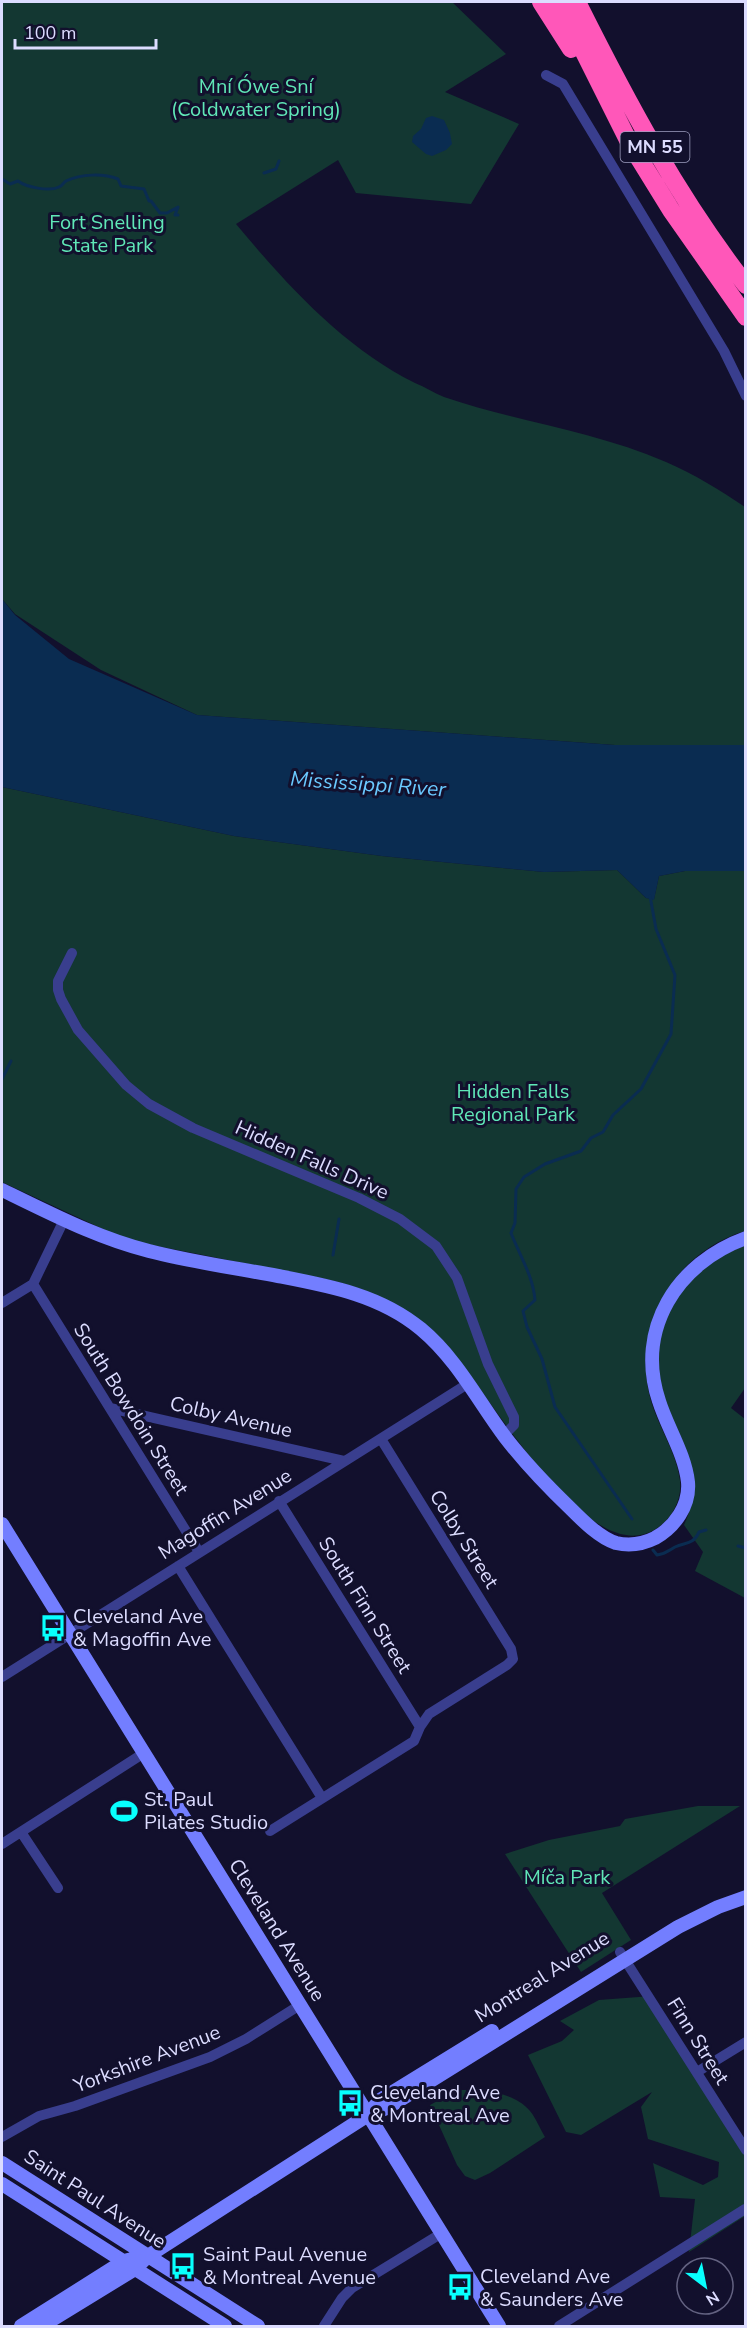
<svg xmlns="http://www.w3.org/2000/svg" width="747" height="2328" font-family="'Nunito Sans',sans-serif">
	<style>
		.green { fill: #133732 }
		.water { fill: #0a2c51 }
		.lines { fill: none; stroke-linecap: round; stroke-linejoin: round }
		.stream { stroke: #0a2c51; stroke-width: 3 }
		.street { stroke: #393e8e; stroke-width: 10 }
		.secondary { stroke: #737eff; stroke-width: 14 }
		.highway { stroke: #ff57b9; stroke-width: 18 }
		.labels { text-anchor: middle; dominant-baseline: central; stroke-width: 6; stroke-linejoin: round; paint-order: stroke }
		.shield { fill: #12102d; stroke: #9f9fc0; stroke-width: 1.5 }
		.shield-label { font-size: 18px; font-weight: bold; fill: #dcdcff }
		.park-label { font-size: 20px; fill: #60e7b7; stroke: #12102d }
		.street-label { font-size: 20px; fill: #dcdcff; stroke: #12102d }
		.poi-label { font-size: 20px; fill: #dcdcff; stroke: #12102d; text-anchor: start }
		.water-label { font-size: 21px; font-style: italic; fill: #6ac9ff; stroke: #12102d }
	</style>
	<rect width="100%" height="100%" fill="#12102d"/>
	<path class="green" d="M2 2H452L506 54 445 92 519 124 471 204 356 193 338 160 236 224C287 285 343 347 415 383 425 387 434 393 444 397 517 422 595 431 666 462 694 474 720 490 745 507V745H615L197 715 101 670 15 614 2 599Z
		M2 787 234 836 382 856 544 872 617 870 646 898 654 899 659 876 685 871H745V1231C677 1251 633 1322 649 1393 655 1422 677 1452 680 1481 682 1501 671 1520 654 1530 583 1571 481 1376 439 1337 385 1286 333 1280 263 1267 223 1259 183 1251 142 1243L118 1236 2 1182Z
		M745 1245V1388L731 1408 745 1419V1598L695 1571 703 1552 684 1525C705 1479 683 1460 669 1416 665 1401 658 1382 658 1367 656 1329 675 1284 708 1263 720 1256 733 1251 745 1245Z
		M698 1806H740L602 1893 631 1940 581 1972 505 1854 549 1840 620 1826 625 1819Z
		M652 1996 745 2143V2216L689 2252 695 2199 660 2197 653 2163 703 2185 718 2177 719 2162 648 2139 641 2107 652 2092 581 2135 566 2132 528 2055 562 2041 574 2030 560 2021 599 2000Z
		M458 2090C482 2090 513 2091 530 2111 536 2118 540 2129 545 2137L490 2173 475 2180 465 2176 457 2165 430 2105Z"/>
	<path class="water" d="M432 116 444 120 450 133 452 144 446 150 432 156 426 154 412 142 413 136 421 129 426 118Z
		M2 599 15 615 69 659 197 715 614 745H745V871H685L659 876 654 900 646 898 617 870 544 872 382 856 234 836 2 787Z"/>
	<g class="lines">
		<path class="stream" d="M264 173 276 169 279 161
			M2 179 10 184 18 181C26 187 49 192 59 187 62 186 63 183 66 181 81 174 103 173 118 179L121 186 144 189 149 201H151L160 213H167L178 207 175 215H178
			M2 1079 11 1061
			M333 1255 339 1219
			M632 1519 555 1407 542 1359 527 1327 523 1311 535 1300C533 1276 520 1256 511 1233L515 1223 516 1189 524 1177 545 1164 581 1151 591 1138 603 1132 613 1115 641 1089 671 1034 675 975 656 929 650 896
			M738 1546 746 1548
			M653 1550 657 1555C666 1554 668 1551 675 1547 686 1542 693 1545 699 1532L706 1530"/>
		<path class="street" d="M546 75 563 84 724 351 746 396
			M72 953 58 981V990L61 999 78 1030 126 1085 149 1104 193 1128 359 1198 400 1219 436 1246 457 1278 488 1364 514 1417V1425L504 1435
			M33 1284 199 1552
			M2 1303 33 1284 64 1220
			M110 1408 344 1461
			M279 1501 420 1727
			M178 1566 322 1798
			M2 1677 469 1383
			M270 1831 414 1741 420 1727 429 1714 507 1665 513 1659 511 1649 381 1439
			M21 1832 58 1888
			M2 1844 144 1753
			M620 1952 746 2150
			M697 2072 746 2042
			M2 2137 39 2116 75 2106 210 2057 246 2039 300 2005
			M324 2326 342 2298 352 2288 442 2233
			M559 2326 745 2209"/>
		<path class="secondary" d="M2 1190C50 1213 97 1238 149 1251 192 1262 235 1268 278 1276 330 1286 380 1295 421 1329 457 1359 478 1401 505 1437 525 1463 547 1486 571 1509 583 1521 600 1538 616 1543 629 1546 643 1544 655 1538 675 1527 690 1505 688 1482 685 1454 667 1427 659 1401 635 1329 677 1263 746 1238
			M2 1524 499 2326
			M369 2113 380 2100 492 2031
			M2 2163 258 2326
			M2 2184 225 2326
			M21 2326 124 2261 132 2259
			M42 2326 135 2269 148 2256 368 2115 387 2108 678 1927 718 1907 746 1897"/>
		<path class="highway" d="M541 2 571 49
			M559 2 629 142 671 210 746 317
			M577 2C626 100 678 198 746 285"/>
	</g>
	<defs>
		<symbol id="bus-bare" viewBox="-9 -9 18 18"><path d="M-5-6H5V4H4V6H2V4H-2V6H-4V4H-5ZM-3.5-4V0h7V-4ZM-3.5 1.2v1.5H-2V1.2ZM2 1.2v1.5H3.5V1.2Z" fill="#08fffe" stroke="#12102d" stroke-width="2.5" paint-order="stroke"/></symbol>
		<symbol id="stadium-bare" viewBox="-9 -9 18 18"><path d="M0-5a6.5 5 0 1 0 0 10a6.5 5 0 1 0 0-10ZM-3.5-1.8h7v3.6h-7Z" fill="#08fffe" stroke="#12102d" stroke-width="2.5" paint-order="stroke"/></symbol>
	</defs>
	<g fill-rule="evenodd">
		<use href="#bus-bare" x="34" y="1609" width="38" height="38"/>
		<use href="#stadium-bare" x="105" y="1792" width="38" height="38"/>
		<use href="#bus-bare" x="331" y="2084" width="38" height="38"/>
		<use href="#bus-bare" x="164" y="2247" width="38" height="38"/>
		<use href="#bus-bare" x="441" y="2268" width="38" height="38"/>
	</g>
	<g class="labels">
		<rect class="shield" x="620.5" y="132" width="69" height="30" rx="4.5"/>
		<g class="shield-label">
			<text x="655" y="147">MN 55</text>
		</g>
		<g class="park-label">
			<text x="256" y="86">Mní Ówe Sní<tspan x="256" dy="23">(Coldwater Spring)</tspan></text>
			<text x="107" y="222">Fort Snelling<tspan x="107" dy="23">State Park</tspan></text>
			<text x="513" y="1091">Hidden Falls<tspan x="513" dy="23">Regional Park</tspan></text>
			<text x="567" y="1877">Míča Park</text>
		</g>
		<g class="street-label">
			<text transform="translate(312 1160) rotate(24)">Hidden Falls Drive</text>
			<text transform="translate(131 1409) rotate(58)">South Bowdoin Street</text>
			<text transform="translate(231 1417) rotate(13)">Colby Avenue</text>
			<text transform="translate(225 1514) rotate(-32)">Magoffin Avenue</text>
			<text transform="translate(464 1539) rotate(58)">Colby Street</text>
			<text transform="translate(365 1605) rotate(58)">South Finn Street</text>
			<text transform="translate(277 1930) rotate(58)">Cleveland Avenue</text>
			<text transform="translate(542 1977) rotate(-32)">Montreal Avenue</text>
			<text transform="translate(698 2041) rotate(58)">Finn Street</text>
			<text transform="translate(147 2059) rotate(-21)">Yorkshire Avenue</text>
			<text transform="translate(95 2199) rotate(33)">Saint Paul Avenue</text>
		</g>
		<g class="poi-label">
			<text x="73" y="1616">Cleveland Ave<tspan x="73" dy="23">&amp; Magoffin Ave</tspan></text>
			<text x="144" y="1799">St. Paul<tspan x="144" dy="23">Pilates Studio</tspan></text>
			<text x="370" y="2092">Cleveland Ave<tspan x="370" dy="23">&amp; Montreal Ave</tspan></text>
			<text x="203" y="2254">Saint Paul Avenue<tspan x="203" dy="23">&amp; Montreal Avenue</tspan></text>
			<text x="480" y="2276">Cleveland Ave<tspan x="480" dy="23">&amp; Saunders Ave</tspan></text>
		</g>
		<g class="water-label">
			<text transform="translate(368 784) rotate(4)">Mississippi River</text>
		</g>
	</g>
	<rect width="747" height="2328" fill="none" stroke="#dcdcff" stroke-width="6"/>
	<g transform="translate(705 2286) rotate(148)"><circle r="28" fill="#12102d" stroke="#636281" stroke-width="1.5"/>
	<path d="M0-4.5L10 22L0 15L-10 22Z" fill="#08fffe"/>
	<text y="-9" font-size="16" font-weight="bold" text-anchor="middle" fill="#dcdcff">N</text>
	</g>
	<path d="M15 39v9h141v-9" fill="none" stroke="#dcdcff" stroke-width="3"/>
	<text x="24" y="39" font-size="18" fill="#dcdcff" stroke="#12102d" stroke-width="4.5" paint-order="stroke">100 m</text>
</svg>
